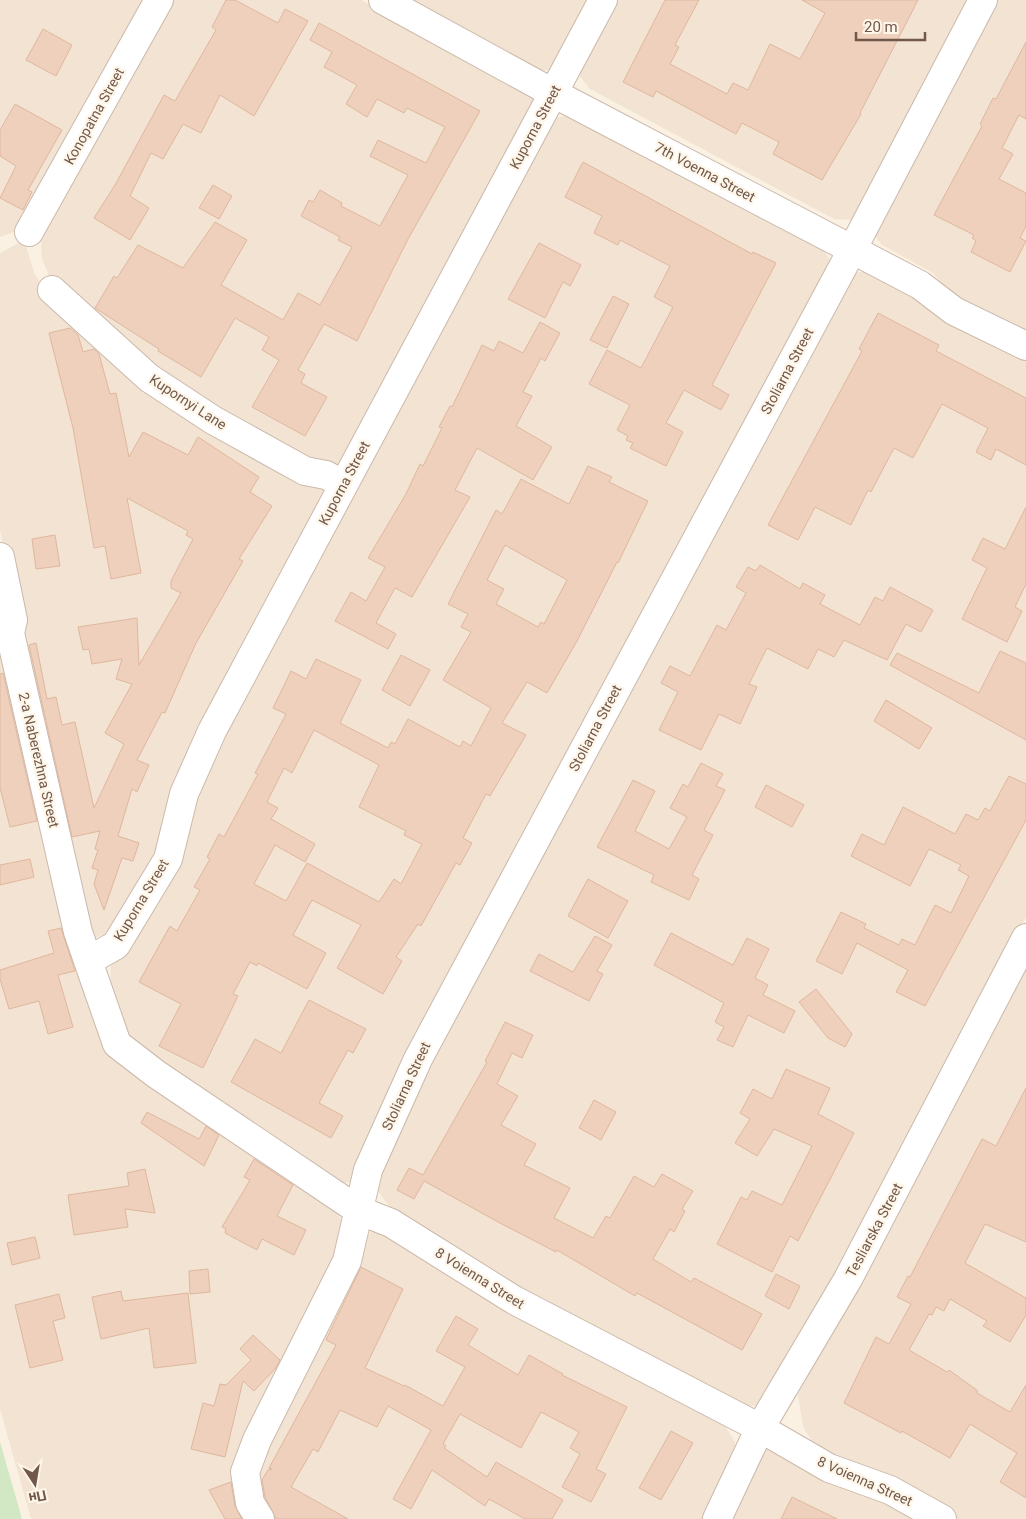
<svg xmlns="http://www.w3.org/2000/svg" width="1026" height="1519" font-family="Roboto,sans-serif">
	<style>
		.residential { fill: #f2e3d2 }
		.green { fill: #d2e7c3 }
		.building { fill: #eed0bd; stroke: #e0b79e; fill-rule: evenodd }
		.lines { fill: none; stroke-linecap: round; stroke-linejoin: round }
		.minor-casing { stroke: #cbb9ab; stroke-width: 30 }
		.minor { stroke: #fff; stroke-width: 28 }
		.labels { text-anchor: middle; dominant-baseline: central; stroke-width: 4.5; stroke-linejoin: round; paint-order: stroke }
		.street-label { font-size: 14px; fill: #71584b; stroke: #fef6e9 }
	</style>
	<rect width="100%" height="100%" fill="#fbf1e3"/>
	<path class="residential" d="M0 0H152L22 229 0 237Z
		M167 0H361L529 91 534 100 352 455 332 468 309 466 174 388 52 283 42 259 40 224Z
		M406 0H593L563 59 550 70H536Z
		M613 0H972L862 210 851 220 834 219 590 89 580 76 579 61Z
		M992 0H1026V334L956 300 933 273 882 245 875 236Z
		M575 113 821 247 831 261 351 1182 333 1184 131 1045 110 999 111 961 189 798 544 129 556 118Z
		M24 240 35 275 50 295 323 485 328 499 157 859 113 931 95 938 82 929 0 530V253Z
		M853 272H872L1026 354V917L773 1394 759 1405 742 1407 480 1270 392 1210 378 1191 377 1175 388 1142Z
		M0 583 107 1046 328 1201 345 1224 342 1255 236 1475 254 1519H31L0 1409Z
		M1026 960V1519H956L882 1477 819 1452 803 1427 798 1395Z
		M381 1229 446 1270 725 1426 735 1442V1464L710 1519H265L252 1481 363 1241 372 1231Z
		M764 1445 926 1519H724Z"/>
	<path class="green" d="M0 1442 22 1519H0Z"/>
	<path class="building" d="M226 0H235L278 23 285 9 308 21 254 116 220 95 201 133 183 124 163 159 151 153 130 196 149 208 130 240 94 218 115 185 164 95 175 101 216 30 212 27Z
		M665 0H699L675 45 679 47 670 64 727 94 733 83 748 90 770 44 800 59 825 13 802 0H918L860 113 861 114 822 180 773 154 779 142 742 123 736 134 656 91 653 97 623 82Z
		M319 23 480 111 407 241 357 341 324 324 298 370 305 374 301 383 327 397 305 436 252 407 279 360 262 350 269 337 235 318 201 377 158 351 159 349 95 308 114 276 117 278 138 245 183 268 215 222 247 240 221 285 283 320 298 293 320 305 352 247 338 240 340 237 301 216 309 200 313 202 320 190 342 203 341 206 380 226 408 175 370 156 378 140 426 163 445 127 407 108 404 113 377 99 367 117 346 104 357 85 324 67 332 52 310 40Z
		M43 29 72 45 56 76 26 60Z
		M1026 42V119L1019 115 1002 148 1013 154 999 179 1026 193V226L1020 238 1026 241 1010 272 971 252 976 241 972 238 974 235 934 215 982 126 980 124 993 98 996 99Z
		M15 104 62 130 28 190 32 192 23 210 0 198 16 166 0 156V130Z
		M583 162 752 254 753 252 776 263 712 385 729 395 721 410 684 390 666 423 683 432 666 466 630 448 633 443 626 440 628 436 617 430 630 405 589 384 607 350 641 368 673 307 654 297 670 266 620 240 618 245 594 233 602 216 565 197Z
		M213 185 232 196 219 219 199 208Z
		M539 243 581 265 570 286 563 282 545 318 508 299Z
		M613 296 629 304 607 348 590 340Z
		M878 313 939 345 936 351 1026 398V465L996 449 991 460 976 452 988 428 942 404 913 458 894 448 871 492 868 490 851 525 815 507 798 540 768 525 862 351 859 349Z
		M540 322 560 333 545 361 541 358 523 392 532 396 516 426 552 447 533 480 477 448 455 490 470 497 412 597 395 588 376 623 396 634 388 649 335 621 351 592 366 601 385 567 368 558 406 494 420 464 423 466 442 428 439 427 450 406 452 407 482 345 494 351 499 341 523 353Z
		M70 328 78 335 83 352 94 349 99 354 110 394 116 393 129 457 143 432 188 455 198 437 259 477 250 492 272 506 239 559 243 561 196 643 165 713 162 712 137 760 149 765 137 792 132 789 118 836 139 843 133 861 122 858 104 910 94 884 98 870 92 868 98 850 95 849 100 831 72 837 29 645 36 643 47 699 56 697 62 725 75 722 94 808 124 744 105 733 132 684 116 679 122 659 92 664 89 649 83 650 78 627 137 618 139 665 181 593 171 588V581L193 539 186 535 188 531 127 498 141 573 111 579 105 546 94 548 73 428 49 333Z
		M588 466 612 477 609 482 648 501 618 563 617 562 577 641 547 693 527 682 502 723 526 735 490 796 486 794 463 838 472 843 460 865 456 863 421 926 418 924 396 957 402 961 383 994 337 968 361 925 312 900 293 935 326 953 307 989 258 963 257 966 250 962 233 994 238 996 203 1068 159 1046 181 1004 139 982 170 926 177 931 200 890 194 887 210 859 207 857 219 834 224 837 258 774 255 773 286 714 273 708 291 671 306 679 316 659 361 680 340 723 388 748 391 742 395 744 408 719 460 747 463 741 471 746 491 708 443 680 471 632 461 627 468 614 448 604 496 510 502 514 521 479 569 504ZM505 545 567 580 544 624 541 622 538 627 496 604 504 589 487 580ZM314 730 379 765 359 807 406 831 404 835 422 844 401 884 394 879 379 902 307 863 286 901 254 884 275 845 305 862 315 844 271 819 278 808 267 802 284 768 292 773Z
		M1026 507V584L1015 607 1022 611 1007 642 962 619 987 568 972 560 983 538 1005 549Z
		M55 535 60 566 36 569 32 539Z
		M760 565 800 589 803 583 825 595 820 604 860 625 875 597 883 601 890 587 933 610 921 632 906 624 887 660 844 640 834 657 818 649 808 669 767 648 749 684 757 687 740 724 719 714 701 750 659 730 678 692 661 683 670 666 690 676 717 625 726 630 746 593 736 587 748 567 756 571Z
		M1000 651 1026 663V740L890 665 897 653 979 693Z
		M401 655 430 670 410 706 382 690Z
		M3 673 37 821 10 827 0 788V674Z
		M886 700 932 728 919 749 874 721Z
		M701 763 723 774 716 786 725 790 704 830 713 835 692 875 699 879 689 900 651 882 654 875 597 847 633 780 655 791 635 831 669 849 687 817 670 808 683 784 688 787Z
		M1009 776 1026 784V820L925 1006 896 992 908 970 857 943 842 974 816 961 841 912 866 924 864 928 899 945 902 939 915 945 935 905 951 913 969 876 958 870 961 865 929 849 910 886 851 856 862 834 884 845 903 807 955 834 966 814 978 820 985 808 990 811Z
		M766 785 804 805 792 827 755 807Z
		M30 859 34 877 0 885V865Z
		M588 879 628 901 608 938 568 916Z
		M61 928 75 971 58 975 73 1027 48 1034 39 1001 9 1009 0 979V970L54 953 48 931Z
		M671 933 733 965 747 938 769 949 755 978 768 985 763 995 795 1011 784 1033 748 1015 733 1047 717 1040 724 1027 715 1022 724 1003 654 965Z
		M595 936 612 945 597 971 603 974 589 1001 530 971 539 954 573 972Z
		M816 989 852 1034 845 1047 828 1038 799 1002Z
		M309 1000 366 1029 353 1053 348 1050 319 1103 343 1116 331 1138 231 1082 255 1039 281 1053Z
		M505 1022 533 1035 522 1058 512 1053 497 1084 518 1096 501 1125 536 1144 524 1165 570 1188 554 1218 593 1238 606 1216 610 1218 634 1176 654 1187 662 1174 693 1191 682 1209 685 1211 674 1232 670 1229 653 1259 691 1282 694 1278 762 1314 742 1350 637 1293 635 1296 557 1250 556 1252 500 1223 424 1181 414 1199 397 1190 409 1168 423 1175 487 1062 485 1061Z
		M786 1069 830 1088 818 1114 854 1133 798 1241 790 1236 772 1272 717 1244 741 1197 747 1200 752 1191 782 1205 812 1146 774 1129 757 1156 735 1143 750 1119 740 1113 753 1089 772 1099Z
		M1026 1088V1242L985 1224 965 1263 1026 1298V1315L1010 1342 983 1326 987 1321 950 1299 944 1311 936 1307 932 1315 929 1314 909 1350 947 1372 949 1370 978 1391 977 1393 1010 1412 1026 1385V1498L1000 1482 1017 1453 970 1424 950 1458 902 1431 901 1433 844 1403 876 1337 889 1344 911 1304 897 1297 908 1276 910 1277 982 1139 996 1146Z
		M594 1100 616 1112 601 1140 579 1128Z
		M147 1112 199 1139 206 1126 219 1135 204 1166 141 1123Z
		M254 1159 293 1185 277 1216 306 1230 294 1255 262 1239 257 1250 225 1233 226 1229 222 1227 250 1180 244 1177Z
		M145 1169 155 1213 125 1209 128 1227 74 1235 68 1195 129 1186 127 1173Z
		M35 1237 40 1258 12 1265 7 1243Z
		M361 1267 403 1289 365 1368 404 1386 405 1385 443 1406 465 1367 436 1351 456 1316 478 1329 468 1345 518 1375 529 1355 563 1374 562 1375 627 1407 596 1469 606 1474 591 1502 562 1487 580 1454 570 1448 579 1432 541 1412 521 1448 460 1414 443 1444 446 1446 444 1448 487 1477 496 1462 563 1500 552 1519H525L489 1499 485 1506 432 1470 411 1509 393 1499 431 1430 388 1406 377 1427 340 1410 318 1452 313 1449 291 1487 348 1519H276L265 1497 262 1480 268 1470 272 1469 269 1468 336 1345 326 1340Z
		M208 1269 210 1292 190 1294 189 1271Z
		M776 1274 800 1286 789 1309 765 1296Z
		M121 1291 123 1301 188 1293 196 1363 154 1368 149 1328 101 1339 92 1297Z
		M59 1294 65 1318 53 1321 63 1360 30 1368 15 1305Z
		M253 1335 280 1360 275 1369 254 1391 243 1381 225 1457 191 1449 203 1403 214 1406 220 1384 226 1385 251 1360 240 1349Z
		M671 1431 693 1443 661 1500 639 1488Z
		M231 1482 235 1506 242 1519H225L209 1490Z
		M792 1497 837 1519H781Z"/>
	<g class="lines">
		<defs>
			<path id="minor" d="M383 0 553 93 920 285 954 311 1026 346
				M29 232 159 0
				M52 290 149 378 213 420 305 471 326 475 343 484
				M0 557 13 620 10 633 78 932 117 1044 156 1074 358 1210 391 1223 514 1300 760 1428 829 1468 890 1490 942 1519
				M88 961 116 945 168 859 184 794 212 731 603 0
				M260 1519 250 1503 245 1472 257 1440 347 1261 368 1170 418 1059 852 250 983 0
				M717 1519 760 1428 848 1279 1026 938"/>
		</defs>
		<use href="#minor" class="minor-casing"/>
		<use href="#minor" class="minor"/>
	</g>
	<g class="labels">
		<g class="street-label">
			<text transform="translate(94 116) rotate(-61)">Konopatna Street</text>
			<text transform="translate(535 127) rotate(-62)">Kuporna Street</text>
			<text transform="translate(705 172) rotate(28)">7th Voenna Street</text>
			<text transform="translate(787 371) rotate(-62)">Stoliarna Street</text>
			<text transform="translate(188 402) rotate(33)">Kupornyi Lane</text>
			<text transform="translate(344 483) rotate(-62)">Kuporna Street</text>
			<text transform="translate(595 728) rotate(-62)">Stoliarna Street</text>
			<text transform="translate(39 760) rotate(77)">2-a Naberezhna Street</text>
			<text transform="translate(141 900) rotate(-59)">Kuporna Street</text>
			<text transform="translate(406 1086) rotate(-65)">Stoliarna Street</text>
			<text transform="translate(874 1230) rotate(-62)">Tesliarska Street</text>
			<text transform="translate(480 1278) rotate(32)">8 Voienna Street</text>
			<text transform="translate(865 1481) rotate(24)">8 Voienna Street</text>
		</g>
	</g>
	<g transform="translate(35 1484) rotate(168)" stroke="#fef6e9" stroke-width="4" paint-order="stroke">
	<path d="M0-4L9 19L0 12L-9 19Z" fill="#71584b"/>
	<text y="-8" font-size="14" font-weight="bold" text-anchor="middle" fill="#71584b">Пн</text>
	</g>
	<path d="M856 32v8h69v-8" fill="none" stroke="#71584b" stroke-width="2.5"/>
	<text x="864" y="32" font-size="15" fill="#71584b" stroke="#fef6e9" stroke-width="4" paint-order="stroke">20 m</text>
</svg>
